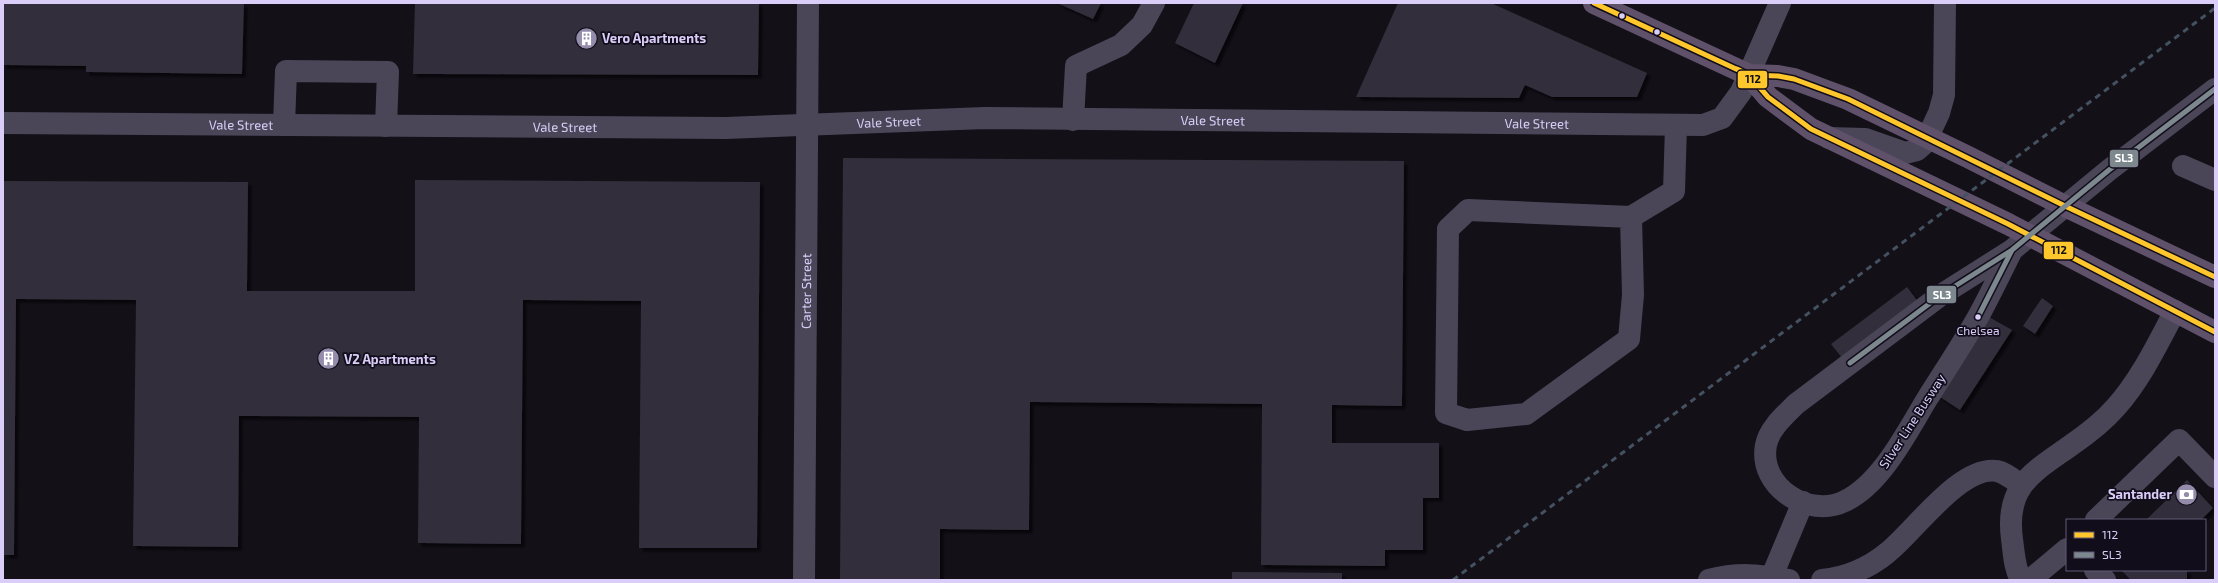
<svg xmlns="http://www.w3.org/2000/svg" width="2218" height="583" font-family="'Exo 2',sans-serif">
	<style>
		.building { fill: #332e3a; filter: url(#shadow) }
		.lines { fill: none; stroke-linecap: round; stroke-linejoin: round }
		.minor { stroke: #4a4658; stroke-width: 22 }
		.major { stroke: #5e5169; stroke-width: 22 }
		.rail { stroke: #445160; stroke-width: 3; stroke-dasharray: 6 5; stroke-linecap: butt }
		.bus-1-casing { stroke: #120d1b; stroke-width: 8 }
		.bus-2-casing { stroke: #120d1b; stroke-width: 8 }
		.bus-1 { stroke: #ffc72c; stroke-width: 5 }
		.bus-2 { stroke: #7c878e; stroke-width: 5 }
		.bus-dot { fill: #dacef9; stroke: #120d1b; stroke-width: 1.5 }
		.labels { text-anchor: middle; dominant-baseline: central; stroke-width: 3.5; stroke-linejoin: round; paint-order: stroke }
		.bus-label { font-size: 12px; fill: #dacef9; stroke: #120d1b }
		.poi-label { font-size: 13px; font-weight: bold; fill: #dacef9; stroke: #120d1b; text-anchor: start }
		.street-label { font-size: 13px; fill: #dacef9; stroke: #120d1b }
		.line-badge { stroke: #120d1b; stroke-width: 1.5 }
		.badge-label { font-size: 11px; text-anchor: middle; font-weight: bold; fill: #fff }
		.pale-badge-label { font-size: 11px; text-anchor: middle; font-weight: bold; fill: #111 }
	</style>
	<defs>
		<filter id="shadow"><feDropShadow dx="3.5" dy="3.5" stdDeviation="1" flood-color="#0009"/></filter>
	</defs>
	<rect width="100%" height="100%" fill="#131018"/>
	<path class="building" d="M3 3H244L242 74 86 72V66L3 65Z
		M415 3H759L758 75 413 74Z
		M1057 3H1101L1093 19Z
		M1194 3H1243L1215 63 1175 43Z
		M1398 3H1491L1647 73 1637 97H1552L1525 85 1519 98 1356 97Z
		M843 158 1404 161 1402 406 1332 405V443H1439V498H1423V550H1385V566L1261 565 1262 404 1030 402 1029 530 940 529V580H840Z
		M415 180 760 182 757 548H639L641 301 523 300 521 544 418 543 419 417 239 416 238 547 133 546 136 300 16 299 14 555H3V181L248 182 247 291H415Z
		M1907 287 1922 307 1846 363 1831 344Z
		M2042 298 2053 306 2035 334 2023 326Z
		M1989 317 2012 330 1960 410 1937 395Z
		M2187 480 2213 508 2201 520H2146Z
		M2121 570H2187V580H2131Z
		M1232 572 1342 573V580H1232Z"/>
	<g class="lines">
		<g class="minor">
			<path d="M1073 120 1076 66 1121 45 1142 25 1154 3"/>
			<path id="s1" d="M3 123 726 128 985 118 1703 125 1722 118 1741 92 1780 3"/>
			<path d="M284 125 286 71 388 72 386 126"/>
			<path d="M1829 138 1865 139 1905 153 1917 150 1925 143 1939 113 1944 95 1945 3"/>
			<path d="M2183 166 2215 180"/>
			<path d="M1631 217 1633 295 1629 339 1526 414 1467 420 1446 413 1448 229 1468 210 1631 217 1674 191 1676 126"/>
			<path d="M2012 250C2001 272 1990 295 1978 317 1962 345 1944 372 1927 399 1907 432 1881 484 1845 501 1809 519 1758 487 1766 445 1769 429 1784 416 1796 404L1941 295 2012 250 2109 170 2215 89"/>
			<path d="M2096 520 2179 440 2215 477"/>
			<path d="M2095 570 2105 580"/>
			<path d="M1772 576 1803 502"/>
			<path id="s2" d="M804 580 808 3"/>
			<path d="M1709 580C1739 572 1760 575 1789 580"/>
			<path d="M1822 580C1845 578 1869 568 1887 553 1914 532 1960 465 1997 471 2006 473 2014 480 2021 485"/>
			<path d="M2021 580C2014 567 2014 553 2012 539 2005 486 2032 473 2070 446 2086 435 2103 422 2116 407 2141 379 2158 343 2175 311"/>
			<path d="M2030 580 2067 549"/>
		</g>
		<path class="major" d="M1594 3 1749 75 1778 76 1794 79 1848 99 1968 157 2065 206 2215 277
			M1749 75 1768 97 1811 129 2008 224 2215 332"/>
		<path class="rail" d="M1453 580 2215 8"/>
		<defs>
			<path id="bus-1" d="M1594 3 1749 75 1768 97 1811 129 2008 224 2215 332
				M1737 69 1749 75 1778 76 1794 79 1848 99 2065 206 2215 277"/>
			<path id="bus-2" d="M1978 317 2012 250
				M1850 363 1941 295 2012 250 2109 170 2215 89"/>
		</defs>
		<use href="#bus-1" class="bus-1-casing"/>
		<use href="#bus-2" class="bus-2-casing"/>
		<use href="#bus-1" class="bus-1"/>
		<use href="#bus-2" class="bus-2"/>
	</g>
	<defs>
		<symbol id="building-disc" viewBox="-11 -11 22 22"><circle r="9.5" fill="#948caa" stroke="#120d1b"/><path d="M-4-6H4V6H1V3H-1V6H-4ZM-2.5-4.3h1.7v1.8h-1.7ZM.8-4.3h1.7v1.8H.8ZM-2.5-1h1.7V.8h-1.7ZM.8-1h1.7V.8H.8Z" fill="#fff"/></symbol>
		<symbol id="bank-disc" viewBox="-11 -11 22 22"><circle r="9.5" fill="#948caa" stroke="#120d1b"/><path d="M-6-4H6V4H-6ZM0-2.3a2.3 2.3 0 1 0 0 4.6a2.3 2.3 0 1 0 0-4.6Z" fill="#fff"/></symbol>
	</defs>
	<g fill-rule="evenodd">
		<use href="#building-disc" x="574" y="26" width="25" height="25"/>
		<use href="#building-disc" x="316" y="346" width="25" height="25"/>
		<use href="#bank-disc" x="2174" y="482" width="25" height="25"/>
	</g>
	<g class="bus-dot">
		<circle cx="1622" cy="16" r="3.5"/>
		<circle cx="1657" cy="32" r="3.5"/>
		<circle cx="1978" cy="317" r="3.5"/>
	</g>
	<g class="labels">
		<g class="bus-label">
			<text x="1978" y="330">Chelsea</text>
		</g>
		<g class="poi-label">
			<text x="602" y="38">Vero Apartments</text>
			<text x="344" y="359">V2 Apartments</text>
			<text x="2172" y="494" text-anchor="end">Santander</text>
		</g>
		<g class="street-label">
			<text stroke="none"><textPath href="#s1" startOffset="886">Vale Street</textPath></text>
			<text stroke="none"><textPath href="#s1" startOffset="1210">Vale Street</textPath></text>
			<text stroke="none"><textPath href="#s1" startOffset="1534">Vale Street</textPath></text>
			<text stroke="none"><textPath href="#s1" startOffset="238">Vale Street</textPath></text>
			<text stroke="none"><textPath href="#s1" startOffset="562">Vale Street</textPath></text>
			<text stroke="none"><textPath href="#s2" startOffset="289">Carter Street</textPath></text>
			<text transform="translate(1912 421) rotate(-57)">Silver Line Busway</text>
		</g>
	</g>
	<g class="line-badge">
		<rect x="1737" y="70" width="31" height="19" rx="4" fill="#ffc72c"/>
		<rect x="2109" y="149" width="30" height="19" rx="4" fill="#7c878e"/>
		<rect x="2043" y="241" width="31" height="19" rx="4" fill="#ffc72c"/>
		<rect x="1926" y="285" width="31" height="19" rx="4" fill="#7c878e"/>
	</g>
	<g class="badge-label">
		<text x="2124" y="162">SL3</text>
		<text x="1942" y="299">SL3</text>
	</g>
	<g class="pale-badge-label">
		<text x="1753" y="83">112</text>
		<text x="2059" y="254">112</text>
	</g>
	<rect width="2218" height="583" fill="none" stroke="#dacef9" stroke-width="8"/>
	<rect x="2066" y="519" width="140" height="52" fill="#120d1b" stroke="#625a74"/>
	<rect x="2074" y="532" width="20" height="6" fill="#ffc72c" stroke="#625a74"/>
	<text x="2102" y="539" font-size="12" fill="#dacef9">112</text>
	<rect x="2074" y="552" width="20" height="6" fill="#7c878e" stroke="#625a74"/>
	<text x="2102" y="559" font-size="12" fill="#dacef9">SL3</text>
</svg>
